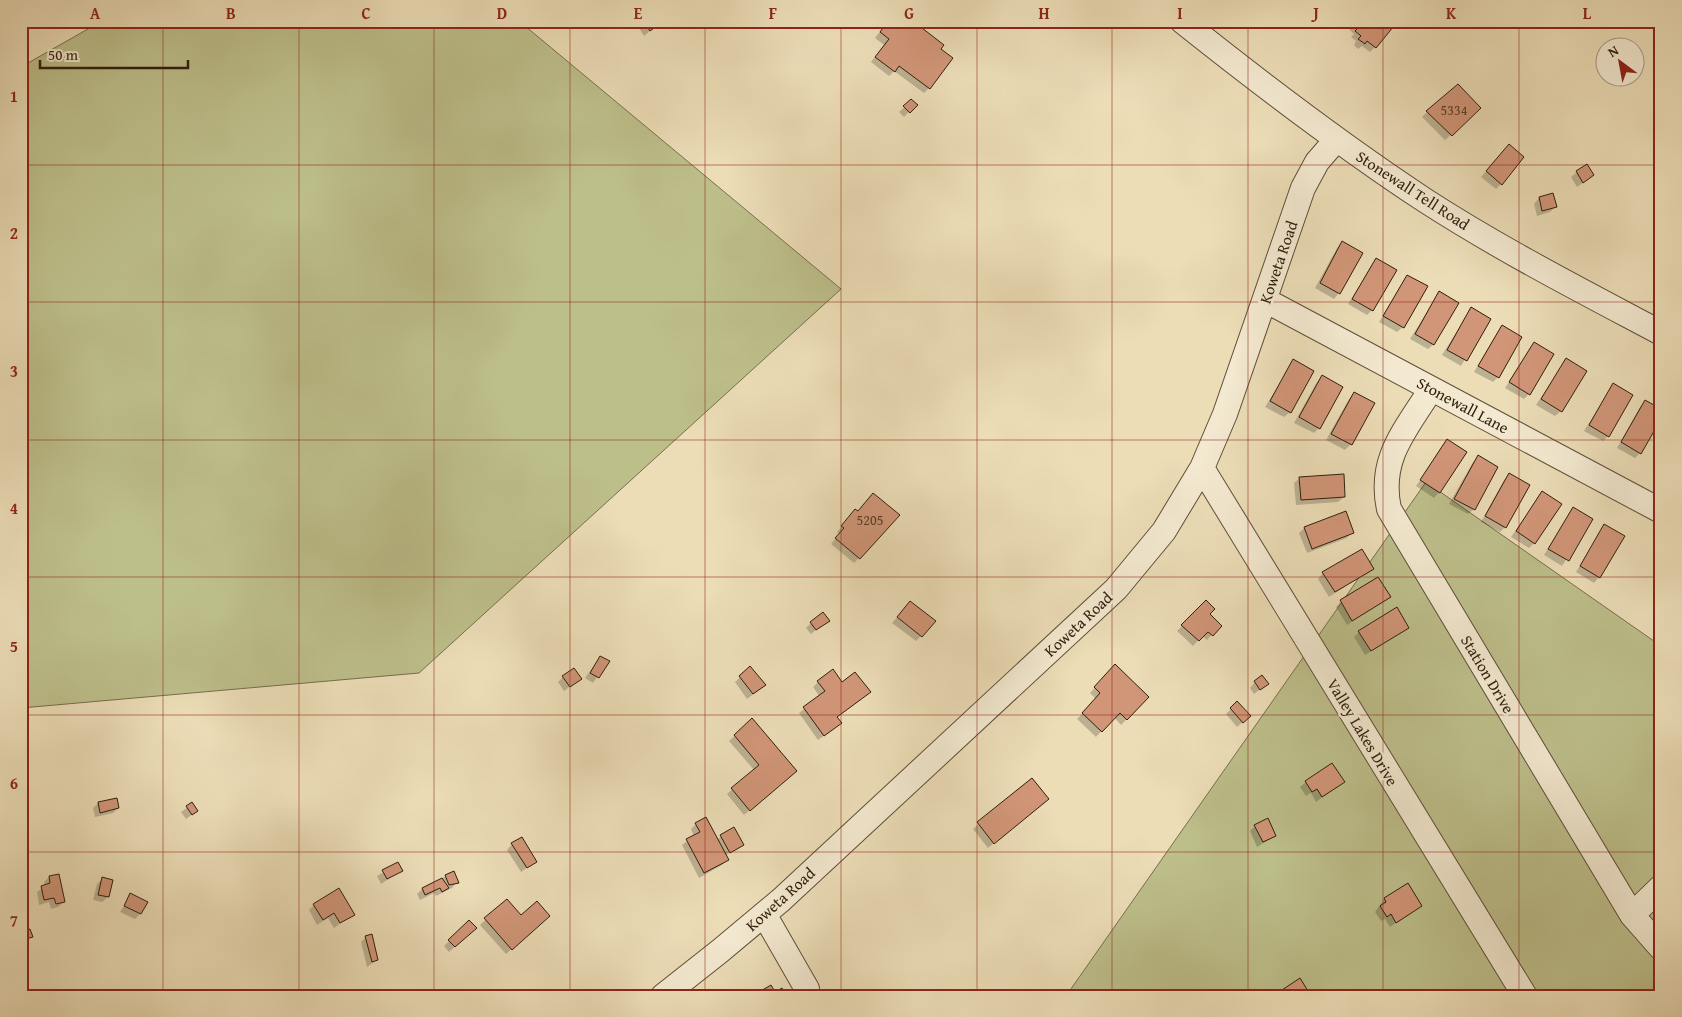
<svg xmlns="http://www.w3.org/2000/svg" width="1682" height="1017" font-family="'Gentium Book Plus',serif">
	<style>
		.green { fill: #bdbf8b; stroke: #766e4c }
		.shadow { fill: #0003 }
		.building { fill: #d19678; stroke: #2f1e0d }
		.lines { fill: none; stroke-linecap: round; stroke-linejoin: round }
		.minor-casing { stroke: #5e4e38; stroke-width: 26 }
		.minor { stroke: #f3e9d0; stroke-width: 24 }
		.grid { fill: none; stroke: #8f2418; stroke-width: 1; stroke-opacity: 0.55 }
		.labels { text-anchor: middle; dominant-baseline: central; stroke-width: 5; stroke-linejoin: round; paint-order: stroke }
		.number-label { font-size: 14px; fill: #583c28 }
		.street-label { font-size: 16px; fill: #2f1e0d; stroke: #f3e9d0 }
		.neatline { fill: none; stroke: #8f2418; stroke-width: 2 }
		.grid-label { font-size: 16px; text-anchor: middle; font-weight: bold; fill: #8f2418 }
	</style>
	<rect width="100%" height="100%" fill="#ecddb7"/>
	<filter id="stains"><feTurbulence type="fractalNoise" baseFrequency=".004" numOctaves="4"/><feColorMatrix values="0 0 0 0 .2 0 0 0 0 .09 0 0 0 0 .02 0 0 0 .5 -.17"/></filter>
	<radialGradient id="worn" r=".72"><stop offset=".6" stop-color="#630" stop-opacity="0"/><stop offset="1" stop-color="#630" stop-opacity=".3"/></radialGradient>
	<path class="green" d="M102 21H519L841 289 419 673 21 708V67Z
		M1426 482 1661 646V996H1066Z"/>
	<path class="shadow" d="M646 21 656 26 644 36 639 28Z
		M888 21 940 49 929 88 924 93 894 71 889 76 871 62 884 45 875 38Z
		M1355 21 1375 47 1370 52 1362 46 1358 49 1354 45 1356 41 1351 37 1354 34 1349 29Z
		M1649 21H1661V39Z
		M911 101 916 105 904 117 899 112Z
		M1427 112 1474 114 1445 140 1422 117Z
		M1509 145 1501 184 1496 189 1481 177Z
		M1577 172 1587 180 1577 187 1571 177Z
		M1552 195 1555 207 1550 212 1537 216 1534 204 1539 198Z
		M1342 243 1339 293 1334 299 1315 288 1337 248Z
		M1376 259 1372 310 1367 315 1348 304Z
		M1408 276 1403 327 1397 332 1379 322Z
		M1439 293 1434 344 1428 349 1410 339Z
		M1471 309 1490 319 1461 366 1442 355Z
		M1502 326 1498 377 1493 382 1474 372Z
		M1534 343 1529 394 1524 399 1505 388Z
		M1566 360 1561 411 1555 416 1536 405Z
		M1294 361 1290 412 1284 417 1265 407Z
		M1322 377 1319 428 1314 433 1294 423 1317 382Z
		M1613 385 1608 436 1603 441 1584 431Z
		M1354 393 1373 404 1351 444 1345 450 1326 440 1349 399Z
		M1645 402 1640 453 1635 458 1617 448 1640 407Z
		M1447 441 1439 492 1434 498 1416 486Z
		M1478 457 1474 509 1468 514 1449 504 1473 462Z
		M1509 475 1505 527 1500 532 1481 522 1504 480Z
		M1300 478 1344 497 1338 502 1296 505 1294 483Z
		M1542 493 1534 543 1529 548 1511 537Z
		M1573 509 1592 520 1562 566 1544 555Z
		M850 516 859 558 854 563 831 544 839 534 837 532Z
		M1604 526 1599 577 1594 583 1576 572Z
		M1304 528 1352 532 1347 538 1307 553 1299 533Z
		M1372 569 1329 597 1318 579 1323 573Z
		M1389 597 1347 625 1336 607 1341 601Z
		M910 602 921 636 916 641 892 623Z
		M1206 602 1208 614 1220 626 1207 640 1202 636 1193 646 1177 631Z
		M828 620 811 634 806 628 811 623Z
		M1408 628 1365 655 1354 637 1359 632Z
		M600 657 608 662 593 683 585 678Z
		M750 668 759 690 747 699 735 682Z
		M1110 671 1148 697 1121 725 1114 717 1096 737 1077 719 1096 699 1090 693Z
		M563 677 580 679 564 691 558 682Z
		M818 682 842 684 869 692 836 718 835 728 818 740 799 713 820 697 813 687Z
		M1255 682 1267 684 1254 694 1250 688Z
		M1237 703 1244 721 1237 727 1226 714Z
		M752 720 790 776 744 815 727 794 754 770 729 741Z
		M1032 779 1042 804 988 848 973 829Z
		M1306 782H1343L1316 802 1311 793 1306 796 1300 787Z
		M98 803 118 808 113 813 95 817 93 808Z
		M192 804 197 811 186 819 181 812Z
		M696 824 716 840 733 829 742 844 725 856 727 860 722 865 699 878 682 845 694 836 691 829Z
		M1255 826 1275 836 1257 847 1250 831Z
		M512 844 535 862 521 872 507 850Z
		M397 864 401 871 381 884 377 876Z
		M453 872 457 882 452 888 436 896 434 893 420 900 417 894 422 889Z
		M49 877 64 902 58 907 51 909 49 902 39 905 37 892 45 886 44 882Z
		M103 878 108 897 102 902 93 900 97 884Z
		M1407 884 1421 906 1390 927 1385 919 1381 921 1375 912 1384 899Z
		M131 895 140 914 135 919 120 912Z
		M506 900 521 917 543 921 506 954 480 925Z
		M314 905 353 914 334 928 328 918 317 925 309 910Z
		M469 922 470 933 449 952 444 946Z
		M21 932 31 937 21 943Z
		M366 937 377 960 367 967 361 942Z"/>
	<path class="building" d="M644 21H654L657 26 650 31Z
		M888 21H913L944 45 941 49 953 58 930 89 899 66 895 72 875 57 889 39 880 32Z
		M1354 21H1398L1376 48 1367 41 1365 44 1358 39 1361 36 1355 31 1358 28 1353 23Z
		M1458 84 1481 108 1452 136 1426 111Z
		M911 99 918 105 910 113 903 106Z
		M1509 144 1524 157 1502 185 1486 171Z
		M1587 164 1594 175 1583 183 1576 171Z
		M1553 193 1557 207 1542 211 1539 197Z
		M1342 241 1363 253 1340 294 1320 283Z
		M1376 258 1397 270 1373 311 1352 299Z
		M1407 275 1428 286 1404 328 1383 316Z
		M1439 291 1459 303 1434 345 1415 334Z
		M1471 307 1491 319 1467 361 1447 350Z
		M1502 325 1522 337 1499 378 1478 366Z
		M1534 342 1554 354 1530 395 1509 382Z
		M1566 358 1587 371 1562 412 1541 399Z
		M1293 359 1314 371 1291 413 1270 401Z
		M1322 375 1343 387 1320 429 1299 417Z
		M1613 383 1633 395 1609 437 1589 425Z
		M1354 392 1375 403 1352 445 1331 434Z
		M1645 400 1661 409V419L1641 454 1621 442Z
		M1447 439 1467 452 1440 493 1420 480Z
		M1478 455 1498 467 1475 510 1454 499Z
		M1509 473 1530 485 1506 528 1485 516Z
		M1344 474 1345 497 1301 500 1299 477Z
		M1542 491 1562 504 1535 544 1516 531Z
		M873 493 900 515 860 559 835 538 844 528 841 526 855 509 858 511Z
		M1573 507 1593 519 1569 561 1548 549Z
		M1346 511 1354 533 1312 549 1304 527Z
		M1604 524 1625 536 1600 578 1580 566Z
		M1362 549 1374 569 1335 592 1322 572Z
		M1378 577 1391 597 1352 621 1340 600Z
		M1206 600 1215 609 1210 614 1222 626 1213 636 1208 632 1199 641 1181 625Z
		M910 601 936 621 922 637 897 617Z
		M1397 607 1409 628 1371 651 1358 631Z
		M823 612 830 621 816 630 810 622Z
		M600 656 610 661 599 678 590 673Z
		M1115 664 1149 697 1127 720 1120 713 1102 732 1082 713 1100 693 1094 687Z
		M750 666 766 685 753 694 739 676Z
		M574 668 582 679 570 687 562 676Z
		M833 669 842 682 855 672 871 692 837 717 842 723 824 736 803 707 825 691 817 681Z
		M1262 675 1269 684 1260 690 1254 681Z
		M1237 701 1251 716 1243 723 1230 708Z
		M752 718 797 771 750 811 731 788 759 765 734 735Z
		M1332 763 1345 782 1322 797 1317 789 1312 792 1305 781Z
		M1032 778 1049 799 994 844 977 822Z
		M117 798 119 808 100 813 98 802Z
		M192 802 198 811 192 815 186 806Z
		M706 817 729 860 704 873 686 839 700 832 695 823Z
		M1268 818 1276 836 1263 842 1254 825Z
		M734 827 744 845 730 853 720 835Z
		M522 837 537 862 527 868 511 843Z
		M398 862 403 871 387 879 382 870Z
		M454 871 459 883 449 885 445 875Z
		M59 874 65 902 56 904 54 898 44 900 41 886 50 883 49 876Z
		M102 877 113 880 109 897 98 895Z
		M442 878 449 888 442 892 440 888 425 895 422 888Z
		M1408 883 1422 906 1396 923 1391 914 1387 917 1380 906 1386 902 1384 898Z
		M339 888 355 915 340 923 334 913 323 920 313 904Z
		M130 893 148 902 141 914 124 906Z
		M507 899 521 915 537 901 550 916 512 950 484 918Z
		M469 920 477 928 455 947 448 940Z
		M30 929 33 937 22 940 21 931Z
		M372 934 378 960 372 962 365 936Z
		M1300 978 1308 991 1301 996H1273Z
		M771 985 775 992 782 988 787 996H752Z"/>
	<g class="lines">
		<defs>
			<path id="minor" d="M1182 21C1261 84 1341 145 1426 201 1502 250 1582 291 1661 333
				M1265 300 1661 511
				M1431 389C1406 430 1378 458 1389 509L1632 915 1661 948
				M1202 468 1525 996
				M764 914 807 989
				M1632 915 1661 887
				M663 996 720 951 781 900 1116 589 1164 531 1202 468 1225 414 1303 188 1317 162 1336 140"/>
		</defs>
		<use href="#minor" class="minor-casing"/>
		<use href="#minor" class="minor"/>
	</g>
	<path class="grid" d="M163 21V996M299 21V996M434 21V996M570 21V996M705 21V996M841 21V996M977 21V996M1112 21V996M1248 21V996M1383 21V996M1519 21V996M21 165H1661M21 302H1661M21 440H1661M21 577H1661M21 715H1661M21 852H1661"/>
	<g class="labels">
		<g class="number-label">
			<text x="1454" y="110">5334</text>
			<text x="870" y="520">5205</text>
		</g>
		<g class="street-label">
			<text transform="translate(1413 190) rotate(33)">Stonewall Tell Road</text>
			<text transform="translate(1278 262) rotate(-71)">Koweta Road</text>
			<text transform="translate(1463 405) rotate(28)">Stonewall Lane</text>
			<text transform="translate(1078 624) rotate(-43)">Koweta Road</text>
			<text transform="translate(1488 674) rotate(59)">Station Drive</text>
			<text transform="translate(1363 732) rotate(59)">Valley Lakes Drive</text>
			<text transform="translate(780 899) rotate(-42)">Koweta Road</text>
		</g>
	</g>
	<rect width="1682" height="1017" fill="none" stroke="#ecddb7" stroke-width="55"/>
	<g transform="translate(1620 62) rotate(328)"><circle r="24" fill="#f3e9d0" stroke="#a59882"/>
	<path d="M0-4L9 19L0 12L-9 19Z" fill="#8f2418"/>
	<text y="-8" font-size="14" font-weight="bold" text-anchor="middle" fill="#2f1e0d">N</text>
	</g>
	<path d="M40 60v8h148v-8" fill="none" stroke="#2f1e0d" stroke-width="2.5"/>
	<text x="48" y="60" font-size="15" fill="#2f1e0d" stroke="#f3e9d0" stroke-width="4" paint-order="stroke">50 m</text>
	<rect x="28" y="28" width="1626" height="962" class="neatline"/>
	<g class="grid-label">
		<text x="95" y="19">A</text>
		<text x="231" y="19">B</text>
		<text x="366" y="19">C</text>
		<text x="502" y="19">D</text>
		<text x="638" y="19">E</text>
		<text x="773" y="19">F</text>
		<text x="909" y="19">G</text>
		<text x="1044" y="19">H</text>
		<text x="1180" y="19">I</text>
		<text x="1316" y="19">J</text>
		<text x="1451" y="19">K</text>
		<text x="1587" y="19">L</text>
		<text x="14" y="102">1</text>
		<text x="14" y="239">2</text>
		<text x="14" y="377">3</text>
		<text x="14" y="514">4</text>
		<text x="14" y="652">5</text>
		<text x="14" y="789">6</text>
		<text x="14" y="926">7</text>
	</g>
	<rect width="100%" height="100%" filter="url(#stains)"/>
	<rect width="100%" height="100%" fill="url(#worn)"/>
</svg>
